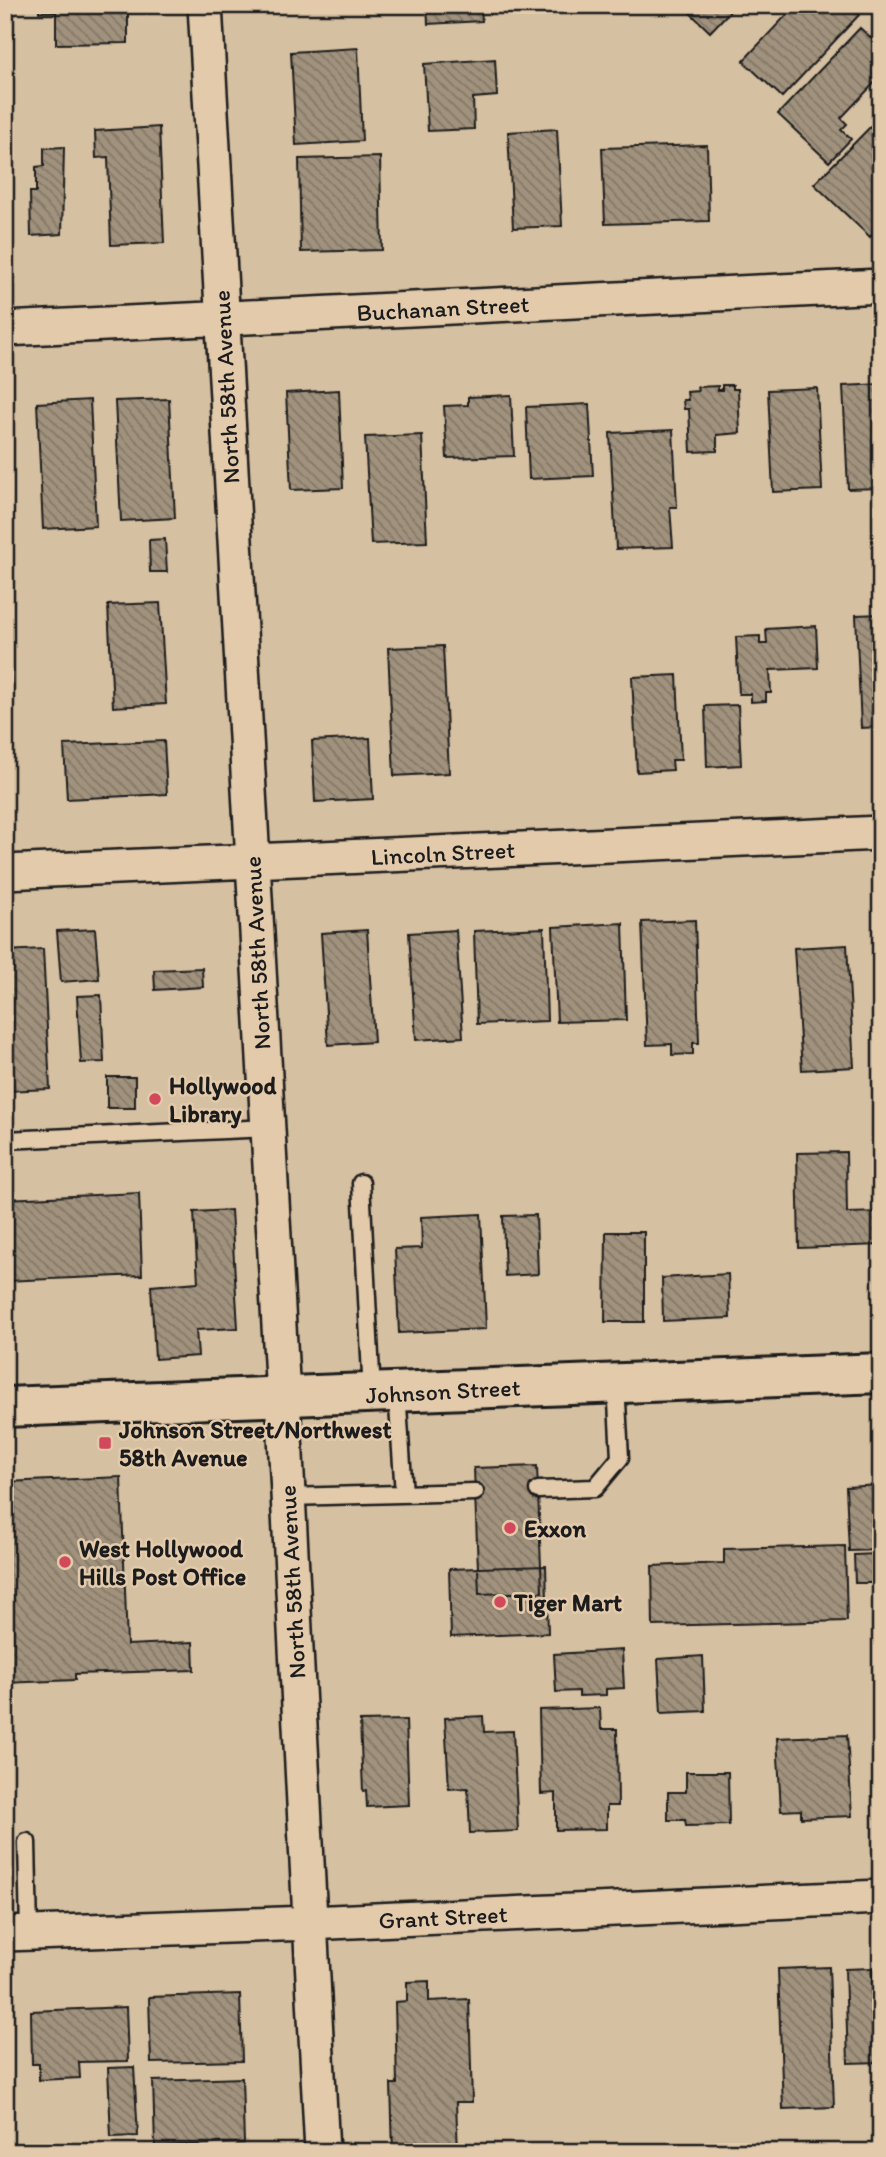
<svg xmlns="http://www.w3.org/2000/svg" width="886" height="2157" font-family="Itim,sans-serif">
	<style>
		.building { fill: url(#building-back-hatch); stroke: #1c1c1c; stroke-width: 2 }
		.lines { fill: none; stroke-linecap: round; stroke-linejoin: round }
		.service-casing { stroke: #1c1c1c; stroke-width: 21 }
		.minor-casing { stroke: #1c1c1c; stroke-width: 38 }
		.tertiary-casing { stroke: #1c1c1c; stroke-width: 44 }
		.service { stroke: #e2caab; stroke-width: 16 }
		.minor { stroke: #e2caab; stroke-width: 33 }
		.tertiary { stroke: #e2caab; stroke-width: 38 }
		.poi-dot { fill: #d1495b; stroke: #e2caab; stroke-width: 2.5 }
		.labels { text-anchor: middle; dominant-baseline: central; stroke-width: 5; stroke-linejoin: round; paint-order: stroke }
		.street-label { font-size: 24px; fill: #1c1c1c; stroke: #e2caab }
		.poi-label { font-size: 24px; font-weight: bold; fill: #1c1c1c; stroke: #e2caab; text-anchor: start }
	</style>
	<defs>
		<pattern id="building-back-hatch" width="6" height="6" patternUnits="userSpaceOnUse" patternTransform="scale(1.75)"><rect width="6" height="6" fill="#a1927d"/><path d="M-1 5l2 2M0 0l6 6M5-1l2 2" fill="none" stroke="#827666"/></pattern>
	</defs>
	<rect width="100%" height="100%" fill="#d6c0a2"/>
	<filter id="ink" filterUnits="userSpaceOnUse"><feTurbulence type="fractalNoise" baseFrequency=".0143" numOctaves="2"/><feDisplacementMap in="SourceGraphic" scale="14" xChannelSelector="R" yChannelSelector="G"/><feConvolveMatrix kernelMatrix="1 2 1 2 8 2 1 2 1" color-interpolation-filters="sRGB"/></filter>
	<g filter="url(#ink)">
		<path class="building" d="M39 5H128V43L56 44V12H39Z
			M427 5H481L482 21 428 24Z
			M682 5H736L710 32Z
			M796 5H849L859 15 782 97 743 61Z
			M860 28 881 47V76L841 118 847 124 841 130 851 139 829 162 778 114Z
			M358 48 362 141 296 145 291 52Z
			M495 59 497 96 473 98 474 129 428 131 424 64Z
			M881 116V226L870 237 814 184Z
			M159 127 164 243 111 245 108 157 96 158 95 131Z
			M557 129 562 226 513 228 508 132Z
			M707 145 709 221 605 224 602 148Z
			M64 147 62 234 31 236 30 192H36V167L44 166V148Z
			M380 157 382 250 301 252 299 159Z
			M881 384V488L848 489 843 386Z
			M722 385H733V389H738L740 433 717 435V451L691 452 689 409H684L683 400H688L687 392 698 391 697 387 718 386V390H722Z
			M817 388 822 490 773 492 768 390Z
			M339 390 343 488 291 490 286 393Z
			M511 395 514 456 447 458 444 406 468 405V397Z
			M169 399 175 518 121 521 115 401Z
			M90 400 96 526 43 529 37 403Z
			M589 404 593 476 529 479 526 407Z
			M5 409 12 531 5 532Z
			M673 430 677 507H670L673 547 616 549 610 433Z
			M422 435 427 542 371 544 365 437Z
			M165 539 167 572H150L149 540Z
			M160 603 166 704 113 707 108 605Z
			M881 614V727L861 728 856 615Z
			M816 626 818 668 770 670 771 693H766V701L751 702V694H739L736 637 760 636V644H767L766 629Z
			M443 646 449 773 394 776 388 648Z
			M5 664H11L13 712H5Z
			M677 675 681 760H672L673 770 637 772 632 677Z
			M738 705 741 765 707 767 705 706Z
			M370 738 373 799 315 802 312 741Z
			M164 741 167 794 67 799 64 745Z
			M695 920 699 1043H693V1054L672 1055V1044L647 1045 642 922Z
			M623 923 626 1020 557 1022 553 927Z
			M544 928 547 1021 477 1024 474 931Z
			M95 929 99 979 61 982 57 931Z
			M367 930 374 1042 328 1045 321 933Z
			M456 930 463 1037 416 1040 409 933Z
			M847 945 854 1067 802 1070 794 948Z
			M43 949 50 1089 5 1091V951Z
			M202 968 203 987 155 990 154 970Z
			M101 995 104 1062 81 1063 77 996Z
			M107 1077H135V1108H107Z
			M846 1152 847 1213 881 1212V1245L799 1248 797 1153Z
			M139 1193 142 1275 5 1281V1199Z
			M231 1210 238 1328 196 1330 198 1356 155 1359 151 1286 198 1282 194 1212Z
			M481 1214 486 1329 399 1333 395 1249 422 1248 421 1217Z
			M536 1215 538 1274 505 1276 503 1216Z
			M606 1232H644V1322H605Z
			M728 1274 730 1318 663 1321 662 1278Z
			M537 1466 542 1592 479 1594 474 1468Z
			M121 1477 127 1645 193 1642 194 1670 75 1674V1680L5 1683V1482Z
			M881 1485V1550L849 1551 846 1487Z
			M845 1546 847 1621 653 1626 652 1566 724 1563V1549Z
			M876 1554V1583H855L854 1555Z
			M546 1566 548 1633 451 1637 449 1569Z
			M622 1650 624 1688 606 1689V1695L579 1696V1691L556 1692 554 1654Z
			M703 1656 705 1711 661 1713 658 1659Z
			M600 1708 601 1729H617L618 1806H607V1829L556 1830V1793L541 1794 539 1710Z
			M483 1716 484 1732 513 1731 518 1831 470 1833 468 1788 449 1789 445 1718Z
			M406 1720 409 1805 367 1807 366 1790 363 1791 360 1721Z
			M847 1735 852 1816 801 1818V1810L781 1811 777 1738Z
			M881 1754V1801L877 1802 875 1755Z
			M686 1772H728L729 1825 686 1826 685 1820H668V1792H686Z
			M829 1967 834 2107 783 2109 778 1969Z
			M872 1968 873 1996 881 1995V2062L848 2063 845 1969Z
			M429 1981V2001L469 1999 472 2102H456L458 2152H393L391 2084H397L395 2002 407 2001V1982Z
			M240 1994 242 2061 151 2063 149 1997Z
			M126 2007 128 2061 79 2062 80 2078 39 2080V2064H32L31 2011Z
			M5 2012 10 2115H5Z
			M134 2067 138 2136 111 2137 108 2068Z
			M242 2078 244 2143 155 2146 153 2081Z"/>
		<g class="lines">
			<defs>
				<path id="service" d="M5 1140 267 1128
					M361 1183 372 1394
					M397 1392 404 1494
					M538 1490 595 1488 620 1458 616 1383
					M288 1497 475 1492
					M27 1842 29 1933"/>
				<path id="minor" d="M205 5 283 1397 322 2152
					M5 329 881 286
					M5 872 881 833
					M5 1934 309 1923 881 1897"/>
				<path id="tertiary" d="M5 1407 881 1373"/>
			</defs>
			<use href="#service" class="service-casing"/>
			<use href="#minor" class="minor-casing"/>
			<use href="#tertiary" class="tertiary-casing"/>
			<use href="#service" class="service"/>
			<use href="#minor" class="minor"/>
			<use href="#tertiary" class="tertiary"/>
		</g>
	</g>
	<g class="poi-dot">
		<circle cx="155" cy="1099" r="7"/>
		<rect x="98" y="1436" width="14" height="14" rx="3.5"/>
		<circle cx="510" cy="1528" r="7"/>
		<circle cx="65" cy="1562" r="7"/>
		<circle cx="500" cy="1602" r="7"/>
	</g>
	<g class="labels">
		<g class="street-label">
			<text transform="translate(443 308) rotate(-3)">Buchanan Street</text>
			<text transform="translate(226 387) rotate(-93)">North 58th Avenue</text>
			<text transform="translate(443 853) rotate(-3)">Lincoln Street</text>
			<text transform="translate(257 953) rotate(-93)">North 58th Avenue</text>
			<text transform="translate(443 1391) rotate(-3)">Johnson Street</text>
			<text transform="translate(292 1582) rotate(-93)">North 58th Avenue</text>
			<text transform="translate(443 1917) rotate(-3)">Grant Street</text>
		</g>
		<g class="poi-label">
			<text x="169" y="1085">Hollywood<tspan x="169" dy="28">Library</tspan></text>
			<text x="119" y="1429">Johnson Street/Northwest<tspan x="119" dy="28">58th Avenue</tspan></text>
			<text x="524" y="1528">Exxon</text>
			<text x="79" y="1548">West Hollywood<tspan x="79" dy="28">Hills Post Office</tspan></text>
			<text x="514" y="1602">Tiger Mart</text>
		</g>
	</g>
	<rect width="886" height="2157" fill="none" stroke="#e2caab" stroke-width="28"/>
	<rect x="14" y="14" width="858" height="2129" fill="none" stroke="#1c1c1c" stroke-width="2.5" filter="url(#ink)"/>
</svg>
